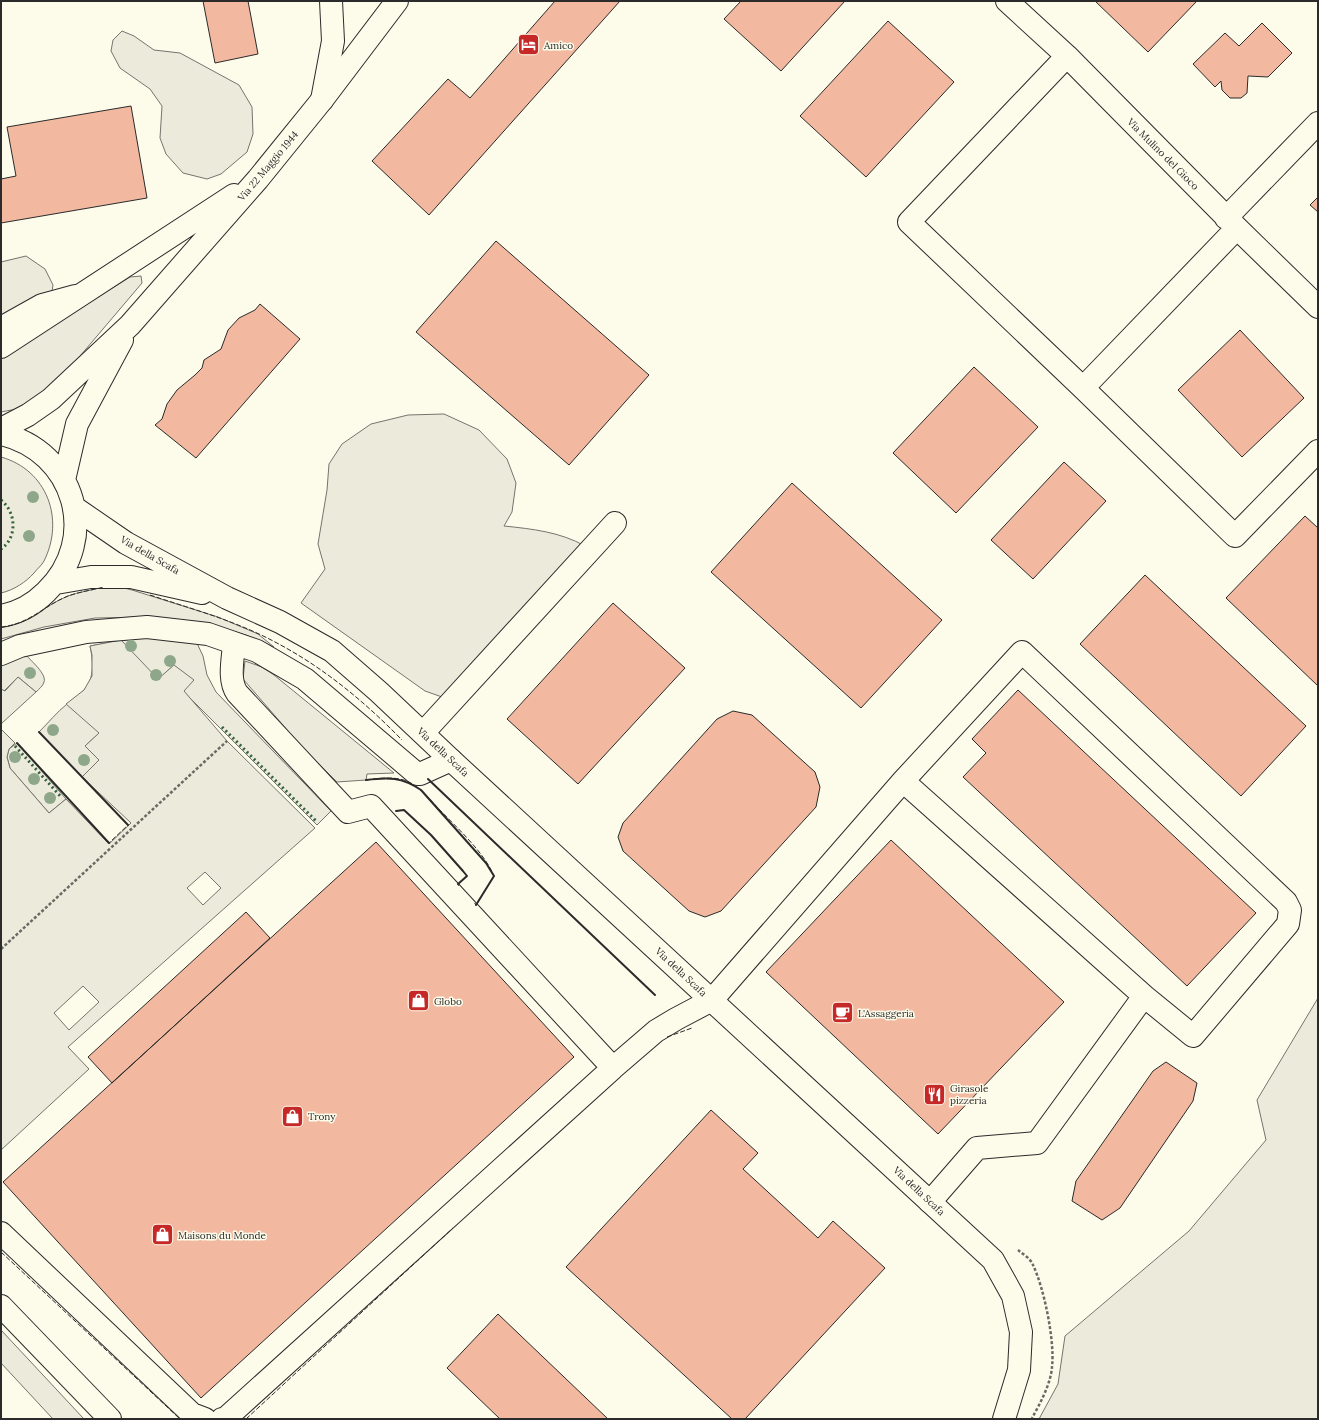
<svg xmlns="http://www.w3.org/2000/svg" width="1319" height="1420" font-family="Lora,serif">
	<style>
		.green { fill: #ecebdb; stroke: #74746e }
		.parking { fill: #eceadb; stroke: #74746e; fill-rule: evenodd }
		.building { fill: #f2b8a0; stroke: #2b2b2b }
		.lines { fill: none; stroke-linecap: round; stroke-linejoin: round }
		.minor-casing { stroke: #2b2b2b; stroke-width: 24 }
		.major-casing { stroke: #2b2b2b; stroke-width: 24 }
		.highway-casing { stroke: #2b2b2b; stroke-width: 24 }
		.path { stroke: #6a6964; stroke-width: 2.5; stroke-dasharray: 3 2; stroke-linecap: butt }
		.minor { stroke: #fdfbea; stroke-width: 22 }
		.major { stroke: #fdfbea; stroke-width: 22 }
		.highway { stroke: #fdfbea; stroke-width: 22 }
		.hedge { stroke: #34623c; stroke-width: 3; stroke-dasharray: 2 3; stroke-linecap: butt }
		.fence { stroke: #2b2b2b; stroke-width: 1; stroke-dasharray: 5 2; stroke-linecap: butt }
		.wall { stroke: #2b2b2b; stroke-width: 2 }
		.tree { fill: #8ea78a }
		.labels { text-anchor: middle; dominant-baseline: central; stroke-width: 3; stroke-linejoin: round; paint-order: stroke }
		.poi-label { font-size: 10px; fill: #2b2b2b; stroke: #fdfbea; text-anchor: start }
		.street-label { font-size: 10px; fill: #2b2b2b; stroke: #fdfbea }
	</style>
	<rect width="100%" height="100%" fill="#fdfbea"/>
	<path class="green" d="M122 31 134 36 154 50 180 53 239 85 252 107 253 134 247 152 221 174 207 179 183 173 166 154 160 138 162 106 150 89 120 68 111 51 113 40Z
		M26 256 45 269 53 285 51 298 1 331V262Z
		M141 276 142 283 58 382 22 408 1 412V358L130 277Z
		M444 414 479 430 507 459 516 483 512 512 504 526C533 529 560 532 585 546L442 697 425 691 301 603 325 569 318 544 327 490 329 464 342 444 371 424 408 415Z
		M1 457C47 470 65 519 44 561 42 565 37 569 34 573 26 582 14 590 1 593Z
		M104 587 124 588 132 590 218 617 258 634 274 647 246 635 219 627 146 617 95 618 44 627 1 639V627C30 624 43 606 68 596 79 592 92 590 104 587Z
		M179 637 195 639 203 656 207 675 216 692 331 811 317 825 183 691 174 665 85 746 99 760 82 777 39 732C48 723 57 712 67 704 73 699 79 695 84 690 95 678 93 660 90 646L135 638Z
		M26 655C31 661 47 674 44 682 43 686 39 689 36 692L18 677 4 691 1 689V662Z
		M245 661 262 667 274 675 394 773 367 774 366 780 337 782 302 747 243 679Z
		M17 743 66 799 49 813 10 768 7 757 9 749Z
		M1318 998V1419H1039L1058 1384 1065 1336 1189 1231 1266 1140 1257 1100Z"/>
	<path class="parking" d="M121 640 158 679 174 665 194 680 184 691 227 741 315 828 68 1047 89 1069 1 1150V729L15 743 9 749 7 757 10 768 49 813 66 799 109 844 131 823 82 777 99 760 85 746 99 733 66 704 84 690 92 676V655L90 646ZM205 872 221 888 203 905 187 888ZM83 986 99 1002 69 1030 54 1013Z
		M18 677 36 692 1 724V689L5 691Z
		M1 1330 84 1419H53L1 1363Z"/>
	<path class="building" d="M203 1H248L258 54 215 63Z
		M555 1H620L429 215 372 161 448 79 470 98Z
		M741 1H845L781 71 724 19Z
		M1095 1H1197L1148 52Z
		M888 21 954 82 866 177 800 116Z
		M1262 23 1292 53 1268 77 1248 76 1247 93 1241 98H1230L1222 90 1221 81 1215 87 1193 64 1225 33 1239 46Z
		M131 106 147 198 1 223V179L16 176 7 127Z
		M1318 197V212L1310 205Z
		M496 241 649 375 569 465 416 332Z
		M260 304 300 339 196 458 155 425 162 419 167 404 177 390 195 375 202 368 204 360 221 349 228 330 239 318 255 310Z
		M1240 330 1304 398 1242 457 1178 390Z
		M974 367 1038 427 956 513 893 453Z
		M1064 462 1106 501 1033 579 991 540Z
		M792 483 942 620 861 708 711 572Z
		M1305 516 1318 528V686L1226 598Z
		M1145 575 1306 726 1241 796 1080 644Z
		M613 603 685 668 578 784 507 719Z
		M1018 690 1256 913 1187 986 963 777 986 753 972 739Z
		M733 711 752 715 815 772 820 787 816 807 721 911 705 917 689 911 623 851 618 837 623 823 717 719Z
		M891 840 1064 1002 938 1134 766 972Z
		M376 842 574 1057 201 1398 3 1182Z
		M246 912 270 938 112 1083 88 1057Z
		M1166 1062 1197 1083 1193 1101 1120 1208 1102 1220 1072 1201 1076 1181 1153 1071Z
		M711 1110 758 1153 743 1169 818 1238 833 1221 885 1268 745 1419H732L566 1267Z
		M498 1314 608 1419H500L447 1368Z"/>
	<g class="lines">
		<defs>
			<path id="minor" d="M1007 1 1067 56 1237 228 1318 307
				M1067 56 909 222 1083 388 1235 536 1318 451
				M1226 218 1318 123
				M1 328 42 305 75 296
				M1083 388 1237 228
				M234 644C233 659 228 680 237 693L348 812 371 806 613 1068
				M1 654 20 646 86 632 147 627 208 634 257 651 305 679 417 774H420L451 760
				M423 733 615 523
				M903 781 1144 996 1037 1143 977 1148 930 1202
				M1 1233 192 1414 205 1419
				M1 1306 110 1419
				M222 1419H225L613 1068 656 1031 676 1019 712 1000 903 781 1022 652 1286 902 1290 910 1288 924 1193 1036 1144 996"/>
			<path id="major" d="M1 347 234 195
				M1 429 28 415 51 399 130 325 258 179 322 100 397 1
				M1 434C75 451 101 539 46 592 33 605 18 613 1 616
				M64 480 77 424 122 340
				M75 508 126 543 227 598 280 622 332 651 379 692 451 760 993 1260 1013 1296 1021 1332 1019 1370 1004 1419
				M56 583 91 577H131L202 593"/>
			<path id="highway" d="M322 100 333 41 331 1"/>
		</defs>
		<use href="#minor" class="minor-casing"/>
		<use href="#major" class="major-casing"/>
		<use href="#highway" class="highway-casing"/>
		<path class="path" d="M1 949 227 741
			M1018 1250C1023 1254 1031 1259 1033 1265 1044 1288 1055 1341 1052 1367 1051 1383 1040 1404 1032 1418"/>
		<use href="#minor" class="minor"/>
		<use href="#major" class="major"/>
		<use href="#highway" class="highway"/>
		<path class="hedge" d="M1 500C16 512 18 537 1 549
			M222 727 316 821
			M15 746 62 798"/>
		<path class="fence" d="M150 595C192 609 236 621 275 642 323 667 365 702 402 740
			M1 627C30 624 43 606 68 596 79 592 92 590 104 587
			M17 743 109 843 128 825 39 732
			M366 780C379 778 397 776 409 782 421 788 430 800 439 809 457 828 484 852 494 876L476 905 474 902
			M396 811 404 810 431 835 467 876 458 884 459 886
			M667 1037 692 1028
			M1 1252 180 1419
			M246 1419 453 1228"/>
		<path class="wall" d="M39 732 128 825
			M17 743 109 843
			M428 779 655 995
			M366 780C388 777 402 777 421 790L486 863 494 876 476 905
			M396 811 404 810 431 835 463 871 467 876 458 884"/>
	</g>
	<g class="tree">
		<circle cx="33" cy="497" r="6"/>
		<circle cx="29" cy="536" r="6"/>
		<circle cx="131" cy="646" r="6"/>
		<circle cx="170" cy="661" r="6"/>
		<circle cx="30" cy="673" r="6"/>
		<circle cx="156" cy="675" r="6"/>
		<circle cx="53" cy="730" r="6"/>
		<circle cx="15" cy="757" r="6"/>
		<circle cx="84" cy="760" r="6"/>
		<circle cx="34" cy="779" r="6"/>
		<circle cx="50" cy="798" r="6"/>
	</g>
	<defs>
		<symbol id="hotel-square" viewBox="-11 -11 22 22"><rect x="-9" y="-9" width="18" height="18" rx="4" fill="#c62828" stroke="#fdfbea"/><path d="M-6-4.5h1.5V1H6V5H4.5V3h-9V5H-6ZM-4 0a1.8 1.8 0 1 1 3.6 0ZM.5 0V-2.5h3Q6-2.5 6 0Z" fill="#fff"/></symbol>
		<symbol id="shop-square" viewBox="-11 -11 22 22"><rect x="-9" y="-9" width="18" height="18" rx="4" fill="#c62828" stroke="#fdfbea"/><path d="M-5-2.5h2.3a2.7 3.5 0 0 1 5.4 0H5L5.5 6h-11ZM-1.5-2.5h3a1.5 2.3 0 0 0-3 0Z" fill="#fff"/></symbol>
		<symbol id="cafe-square" viewBox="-11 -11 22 22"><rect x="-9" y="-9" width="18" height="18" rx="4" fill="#c62828" stroke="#fdfbea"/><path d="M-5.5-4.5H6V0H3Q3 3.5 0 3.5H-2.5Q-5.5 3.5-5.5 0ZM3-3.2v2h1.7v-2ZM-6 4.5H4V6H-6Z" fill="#fff"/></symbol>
		<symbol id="restaurant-square" viewBox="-11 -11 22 22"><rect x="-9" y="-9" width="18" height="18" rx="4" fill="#c62828" stroke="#fdfbea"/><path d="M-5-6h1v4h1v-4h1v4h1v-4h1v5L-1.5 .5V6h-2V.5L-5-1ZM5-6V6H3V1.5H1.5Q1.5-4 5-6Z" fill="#fff"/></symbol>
	</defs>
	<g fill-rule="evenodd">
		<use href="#hotel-square" x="516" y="32" width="25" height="25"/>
		<use href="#shop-square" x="406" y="988" width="25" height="25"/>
		<use href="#cafe-square" x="830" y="1000" width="25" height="25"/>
		<use href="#restaurant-square" x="922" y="1082" width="25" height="25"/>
		<use href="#shop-square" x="280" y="1104" width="25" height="25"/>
		<use href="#shop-square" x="150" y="1222" width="25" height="25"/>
	</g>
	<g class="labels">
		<g class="poi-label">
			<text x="544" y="45">Amico</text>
			<text x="434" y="1001">Globo</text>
			<text x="858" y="1013">L'Assaggeria</text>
			<text x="950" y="1088">Girasole<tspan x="950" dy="12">pizzeria</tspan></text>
			<text x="308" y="1116">Trony</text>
			<text x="178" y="1235">Maisons du Monde</text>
		</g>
		<g class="street-label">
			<text transform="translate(1163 154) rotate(45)">Via Mulino del Gioco</text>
			<text transform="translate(268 166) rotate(-50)">Via 22 Maggio 1944</text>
			<text transform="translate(150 555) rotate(30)">Via della Scafa</text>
			<text transform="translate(443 752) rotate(43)">Via della Scafa</text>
			<text transform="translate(681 972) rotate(43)">Via della Scafa</text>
			<text transform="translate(919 1191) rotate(43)">Via della Scafa</text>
		</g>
	</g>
	<rect width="1319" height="1420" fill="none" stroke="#2b2b2b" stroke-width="4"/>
</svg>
